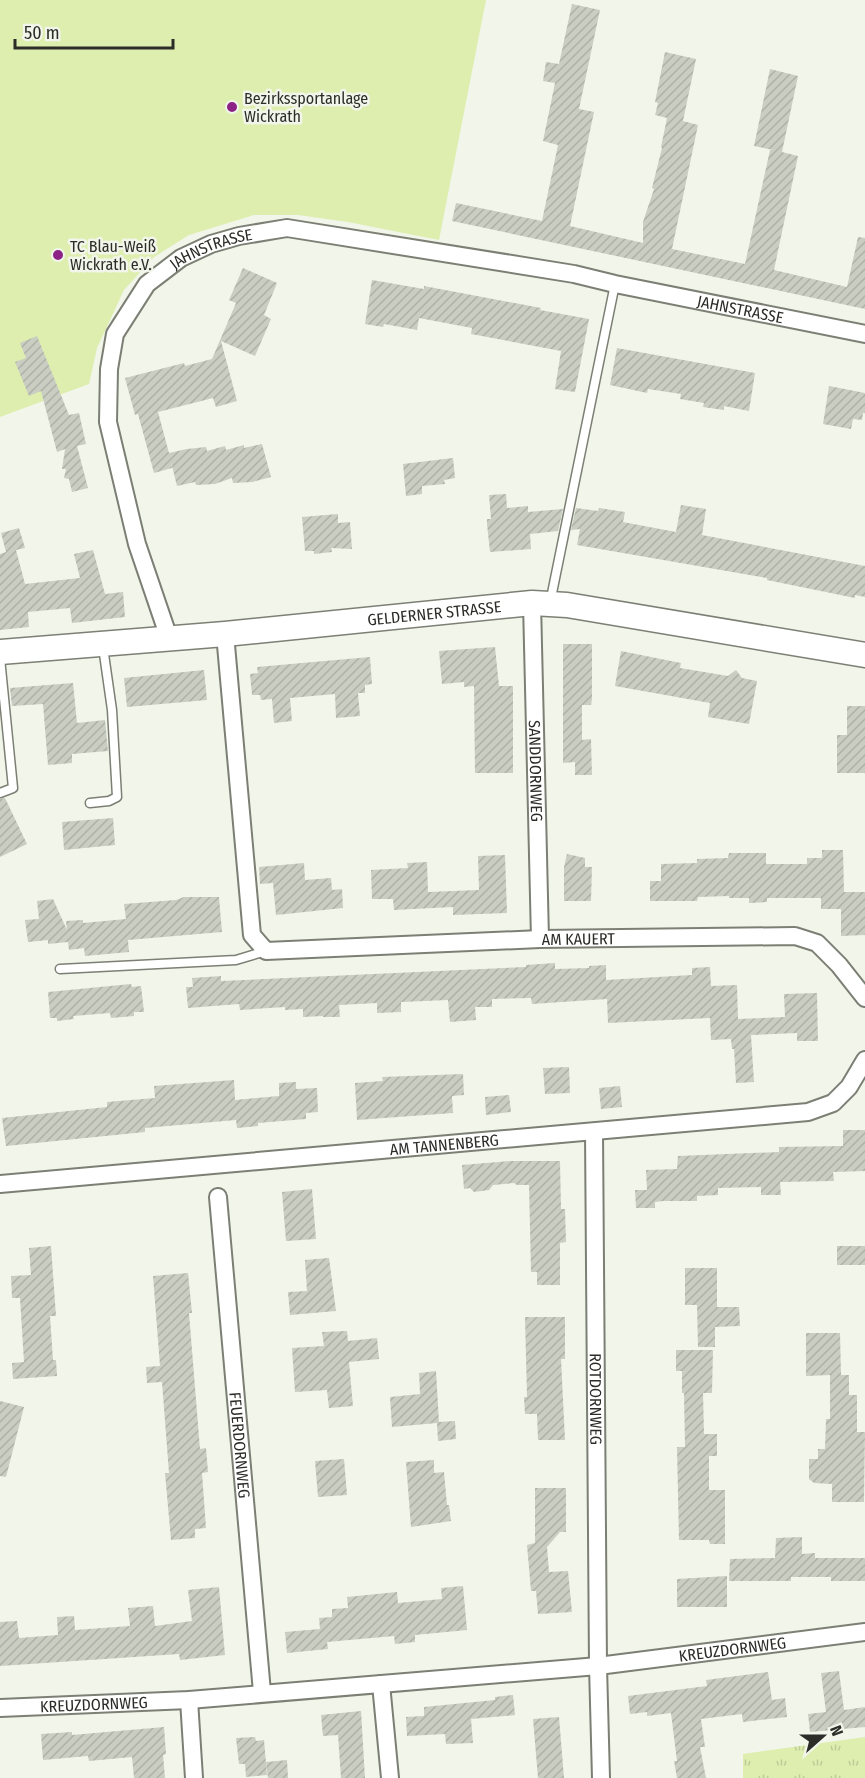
<svg xmlns="http://www.w3.org/2000/svg" width="865" height="1778" font-family="'Fira Sans Condensed',sans-serif">
	<style>
		.grass { fill: url(#grass-tufts) }
		.park { fill: #ddeeaf }
		.building { fill: url(#building-hatch) }
		.lines { fill: none; stroke-linecap: round; stroke-linejoin: round }
		.service-casing { stroke: #7c7f74; stroke-width: 11 }
		.minor-casing { stroke: #7c7f74; stroke-width: 20 }
		.secondary-casing { stroke: #7c7f74; stroke-width: 27 }
		.service { stroke: #fff; stroke-width: 8 }
		.minor { stroke: #fff; stroke-width: 16 }
		.secondary { stroke: #fff; stroke-width: 24 }
		.poi-dot { fill: #8c2286; stroke: #f2f6ea; stroke-width: 2 }
		.labels { text-anchor: middle; dominant-baseline: central; stroke-width: 5; stroke-linejoin: round; paint-order: stroke }
		.poi-label { font-size: 16px; fill: #2c2d29; stroke: #f2f6ea; text-anchor: start }
		.street-label { font-size: 16px; fill: #2c2d29; stroke: #f2f6ea }
	</style>
	<defs>
		<pattern id="grass-tufts" width="24" height="20" patternUnits="userSpaceOnUse" patternTransform="scale(1.5)"><rect width="24" height="20" fill="#ddeeaf"/><path d="M3 7l-1-3M5 7V3M7 7l1-3M15 17l-1-3M17 17v-4M19 17l1-3" fill="none" stroke="#becc97"/></pattern>
		<pattern id="building-hatch" width="6" height="6" patternUnits="userSpaceOnUse" patternTransform="scale(1.5)"><rect width="6" height="6" fill="#cacec2"/><path d="M-1 1l2-2M0 6l6-6M5 7l2-2" fill="none" stroke="#aeb1a7"/></pattern>
	</defs>
	<rect width="100%" height="100%" fill="#f2f6ea"/>
	<path class="grass" d="M865 1737V1778H743V1754Z"/>
	<path class="park" d="M0 0H486L439 240 348 222 298 215H254L189 235 154 257 124 290 97 348 89 384 0 417Z"/>
	<path class="building" d="M572 4 600 10 579 109 594 112 570 226 643 243V222L654 189 652 188 662 148 661 147 667 118 655 115 658 103 655 102 665 52 696 59 683 121 698 125 672 249 745 264 770 150H773L754 146 770 69 798 76 782 152 798 156 774 270 847 287 858 237 865 238V309L452 221 456 203 542 221 558 145 543 141 555 83 543 81 546 62 559 64Z
		M243 268 277 283 264 315 271 319 255 356 221 341 237 401 216 407 213 398 158 412 169 453 187 449 206 447 207 451 225 446 226 450 244 445V448L262 444 271 477 252 482 233 483 232 478 215 484 196 485 195 482 177 486 171 462 172 468 154 473 138 414 135 415 125 378 184 363 185 366 212 359 236 303 229 300Z
		M372 280 424 289V286L541 308 540 310 589 319 575 392 555 389 561 351 471 334 472 328 419 318 417 330 384 324 383 327 365 324Z
		M37 336 69 415 79 413 86 444 77 446 88 488 72 492 69 479 64 478 66 469H62L65 449 57 452 41 391 29 396 15 362 26 358 20 343Z
		M617 348 755 373 749 411 724 406V410L703 407 704 403 680 399 681 394 648 389 647 393 610 385Z
		M829 386 865 393V413H863L862 420 853 419 851 429 823 424Z
		M453 458 455 478 444 480 445 484 422 486V494L406 496 403 464Z
		M506 494 507 508 528 506V512L563 509 558 531 530 534 531 549 490 552 487 524V519H491L489 495Z
		M681 505 706 509 702 535 865 566V597L855 595V598L767 580V578L577 545 580 529 571 530 576 508 598 511 599 508 625 512 623 522 676 532Z
		M338 514V523L350 522 352 549 331 548 332 552 314 554V551H305L302 517Z
		M19 528 25 548 16 550 25 584 80 578 74 554 93 550 105 594 123 592 125 617 72 623 70 608 28 612 29 627 0 630V554L6 552 1 533Z
		M563 644H592V699L591 705H582V740L591 739 592 775H575V762L563 763Z
		M495 647 499 686H513V773H475L474 686 464 687V682L442 684 439 651Z
		M621 651 681 663 680 668 728 676 736 670 742 678 757 681 749 724 708 717 710 703 615 686Z
		M370 657 372 684 365 685V693H358L360 716 336 718 335 694 290 698 292 721 274 723 272 699 261 700 260 695H252L250 674 258 673 257 667Z
		M204 670 207 700 127 707 124 678Z
		M73 683 77 723 105 720 108 751 72 754V763L48 765 43 704 12 706 10 688Z
		M847 706H865V773H837V735H847Z
		M5 798 27 844 0 857V799Z
		M113 818 115 845 64 850 62 822Z
		M822 850H843L844 892H865V935L841 936V909H821V898H767V902L749 903V898H729V896L698 897 697 901H650V881H661V864L697 863V859L728 858 729 853H766V864H807V858H822Z
		M567 854 585 858V867H592L591 901H564V867Z
		M505 855 507 913 453 915V907L394 910 393 899H372L371 870 408 868 407 863 427 862 428 892 479 890 478 856Z
		M304 863 305 880 331 878 332 890 342 889 343 908 276 915 273 883 260 884 259 867Z
		M184 897H219L222 932 128 940 129 952 85 956 84 948 69 950 68 942 48 944V940L28 942 25 920 39 919 37 901 53 899 67 930 66 921 83 920V923L126 919 124 904 176 900Z
		M555 963V969L589 968V966L606 965V980L692 975V968L710 967 711 986 737 985 738 1019 785 1017 784 994 817 993 818 1041H797V1033L751 1035 754 1082 736 1083 734 1049H732L731 1039 711 1040 710 1018 608 1023 607 999 532 1004 531 998 492 999V1007H475L476 1020 450 1022 448 1000 401 1002V1012L377 1013V1003L339 1005 340 1017H323V1016L303 1017V1009L285 1010V1007L240 1010 239 1004 188 1008 186 987H193L192 978 221 976V981L526 967V965Z
		M131 984 132 987 141 986 144 1012H134V1016L111 1018 110 1013 73 1016 74 1019 57 1021V1018H50L48 992Z
		M569 1067 570 1093 545 1094 543 1068Z
		M463 1074 464 1095 452 1096 453 1113 357 1120 355 1083 383 1081 382 1077Z
		M234 1080 235 1100 279 1096V1083L296 1082V1089L317 1088 318 1112 306 1113V1119L258 1123V1126L237 1128 236 1120 145 1128V1132L6 1146 2 1118 107 1107V1102L155 1098 154 1086Z
		M620 1086 622 1107 601 1109 599 1088Z
		M509 1095 511 1112 486 1115 485 1097Z
		M843 1130H865V1171L833 1172 834 1181 780 1182 781 1195H761V1187L718 1188V1195L697 1196V1201H663L655 1202V1208H636L635 1190H647L646 1170 677 1169 678 1156 779 1152V1147L843 1146Z
		M511 1161H560L561 1209H565L566 1242 560 1243V1285H537V1272H531L529 1185H517L514 1183 493 1185 489 1190 474 1192 470 1188 464 1189 462 1165Z
		M312 1189 316 1239 286 1241 282 1192Z
		M51 1246 56 1316H50L53 1360H56L57 1376 13 1379 12 1363 24 1362 20 1298H12L11 1276 31 1275 29 1248Z
		M837 1246H865V1265H837Z
		M329 1258 336 1311 290 1315 288 1292 307 1291 305 1260Z
		M685 1268H717V1307H739L740 1326 715 1327V1347H698L697 1305H685Z
		M188 1273 192 1313H189L200 1449 206 1448 208 1472 202 1473 206 1528 195 1529V1538L171 1540 165 1473H169L162 1382 147 1383 146 1367 160 1366 153 1276Z
		M525 1317H565V1359H561L565 1440H538L537 1414H525L524 1397H527Z
		M347 1331 348 1341 377 1338 379 1359 349 1362 353 1406 329 1408 327 1390 295 1392 292 1348 324 1346 322 1332Z
		M806 1333H840L841 1375H849V1395H857V1432H865L864 1502H832V1484L814 1483 809 1479V1459H818V1449H825L826 1419H830V1375L806 1376Z
		M676 1350H713L712 1393H703L704 1434H717V1456H709V1490H725V1544H710L709 1540H679L677 1447H685L684 1393H682V1371H676Z
		M436 1371 439 1422 455 1421 456 1439 438 1441 437 1423 392 1427 390 1397 420 1394 419 1373Z
		M0 1401 24 1407 6 1477 0 1476Z
		M344 1459 347 1495 318 1497 315 1461Z
		M434 1460V1473L444 1472 447 1505H449L451 1521 411 1527 406 1462Z
		M535 1488H566V1532H560L547 1547 549 1572 568 1571 572 1612 538 1614 536 1591H531L527 1545 535 1543Z
		M802 1537V1554L815 1553V1558H865V1581H831V1577H791V1581H729L730 1559 775 1558 776 1538Z
		M727 1576V1607H677V1579Z
		M463 1586 467 1630 415 1635V1642L395 1644 394 1636 327 1642 328 1649 287 1653 285 1632 320 1629 319 1618 332 1617V1609L348 1608 347 1597 397 1592 398 1603 442 1599 441 1588Z
		M219 1587 225 1655 180 1660 179 1654 0 1666V1622L17 1621 19 1638 58 1635 57 1617 74 1616 75 1630 130 1626 128 1608 153 1606 155 1626 192 1621 188 1590Z
		M839 1671 844 1710 865 1707V1727L810 1732 808 1714 826 1712 821 1673Z
		M768 1672 772 1700 785 1698 787 1717 743 1722 742 1714 701 1719 705 1747H700L706 1778H677L674 1761H677L671 1713 647 1716V1712L630 1714 628 1696 707 1686 706 1680Z
		M513 1695 515 1715 471 1719 473 1743 446 1744 445 1734 407 1736 406 1717 424 1716V1707L495 1700V1697Z
		M361 1711 365 1778H341L338 1735 323 1736 321 1715Z
		M559 1717 564 1778H538L533 1719Z
		M164 1727 166 1754 163 1755 165 1778H134L132 1757 89 1761 88 1756 43 1760 41 1734 72 1732V1735Z
		M255 1737 256 1741 264 1740 267 1775 246 1777 245 1764H239L236 1738Z
		M287 1760 288 1778H268L266 1762Z"/>
	<g class="lines">
		<defs>
			<path id="service" d="M550 603 615 284
				M0 658 13 788 0 793
				M90 803 109 801 117 797 112 710 103 647
				M60 969 236 960 266 951"/>
			<g id="minor">
				<path id="s1" d="M532 603 540 939"/>
				<path id="s2" d="M225 634 252 935 266 951 540 939 795 936 817 943 839 965 865 998"/>
				<path id="s3" d="M169 638 137 544 108 422 109 369 115 334 147 284 181 258 211 244 239 236 287 228 574 274 615 284 865 334"/>
				<path id="s4" d="M594 1132 598 1666 601 1778"/>
				<path id="s5" d="M0 1184 808 1112 833 1103 849 1087 865 1060"/>
				<path id="s6" d="M218 1197 262 1692"/>
				<path d="M381 1684 390 1778"/>
				<path d="M189 1700 194 1778"/>
				<path id="s7" d="M0 1708 189 1700 598 1666 865 1632"/>
			</g>
			<g id="secondary">
				<path id="s8" d="M0 652 225 634 532 603 567 605 865 655"/>
			</g>
		</defs>
		<use href="#service" class="service-casing"/>
		<use href="#minor" class="minor-casing"/>
		<use href="#secondary" class="secondary-casing"/>
		<use href="#service" class="service"/>
		<use href="#minor" class="minor"/>
		<use href="#secondary" class="secondary"/>
	</g>
	<g class="poi-dot">
		<circle cx="232" cy="107" r="6"/>
		<circle cx="58" cy="255" r="6"/>
	</g>
	<g class="labels">
		<g class="poi-label">
			<text x="244" y="98">Bezirkssportanlage<tspan x="244" dy="18">Wickrath</tspan></text>
			<text x="70" y="246">TC Blau-Weiß<tspan x="70" dy="18">Wickrath e.V.</tspan></text>
		</g>
		<g class="street-label">
			<text stroke="none"><textPath href="#s3" startOffset="447">JAHNSTRASSE</textPath></text>
			<text stroke="none"><textPath href="#s3" startOffset="987">JAHNSTRASSE</textPath></text>
			<text stroke="none"><textPath href="#s8" startOffset="436">GELDERNER STRASSE</textPath></text>
			<text stroke="none"><textPath href="#s1" startOffset="168">SANDDORNWEG</textPath></text>
			<text stroke="none"><textPath href="#s2" startOffset="636">AM KAUERT</textPath></text>
			<text stroke="none"><textPath href="#s5" startOffset="446">AM TANNENBERG</textPath></text>
			<text stroke="none"><textPath href="#s4" startOffset="267">ROTDORNWEG</textPath></text>
			<text stroke="none"><textPath href="#s6" startOffset="249">FEUERDORNWEG</textPath></text>
			<text stroke="none"><textPath href="#s7" startOffset="735">KREUZDORNWEG</textPath></text>
			<text stroke="none"><textPath href="#s7" startOffset="94">KREUZDORNWEG</textPath></text>
		</g>
	</g>
	<g transform="translate(823 1736) rotate(69)" stroke="#f2f6ea" stroke-width="4.5" paint-order="stroke">
	<path d="M0-4.5L10 22L0 15L-10 22Z" fill="#2c2d29"/>
	<text y="-9" font-size="16" font-weight="bold" text-anchor="middle" fill="#2c2d29">N</text>
	</g>
	<path d="M15 39v9h158v-9" fill="none" stroke="#2c2d29" stroke-width="3"/>
	<text x="24" y="39" font-size="18" fill="#2c2d29" stroke="#f2f6ea" stroke-width="4.5" paint-order="stroke">50 m</text>
</svg>
